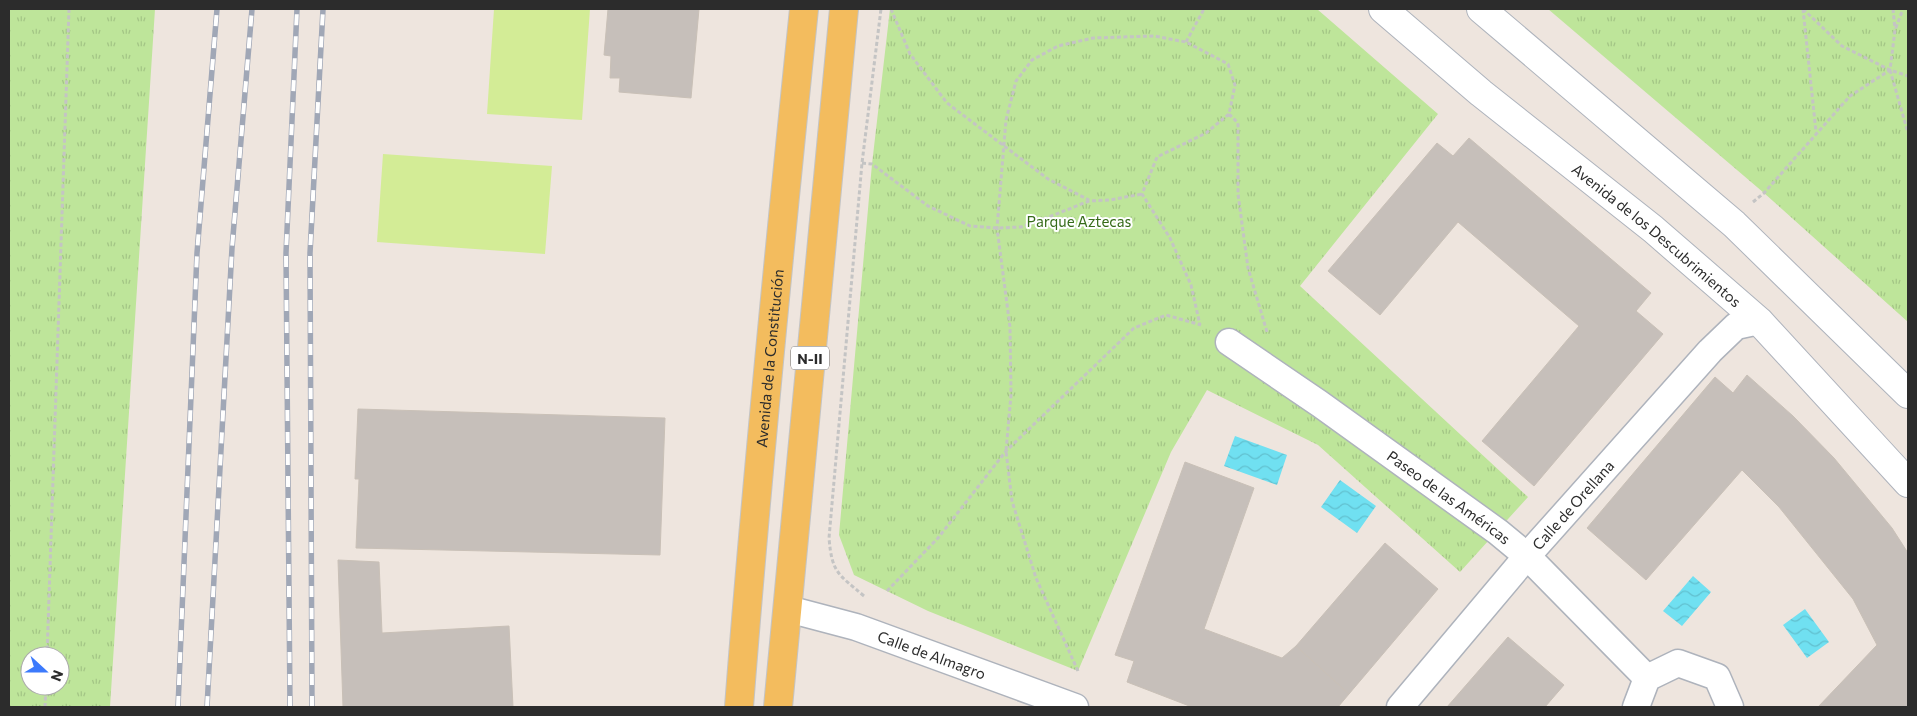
<svg xmlns="http://www.w3.org/2000/svg" width="1917" height="716" font-family="Commissioner,sans-serif">
	<style>
		.park { fill: url(#park-tufts); fill-rule: evenodd }
		.pitch { fill: #d3ec96 }
		.water { fill: url(#water-waves) }
		.building { fill: #c6bfba; stroke: #c9c0b7 }
		.lines { fill: none; stroke-linecap: round; stroke-linejoin: round }
		.street-casing { stroke: #aeb3bc; stroke-width: 29 }
		.secondary-casing { stroke: #aeb3bc; stroke-width: 30 }
		.primary-casing { stroke: #c4c4c4; stroke-width: 30 }
		.path { stroke: #c4c4c4; stroke-width: 3; stroke-dasharray: 4 2.5; stroke-linecap: butt }
		.street { stroke: #fff; stroke-width: 26 }
		.secondary { stroke: #fff; stroke-width: 28 }
		.primary { stroke: #f3bc5e; stroke-width: 28 }
		.rail-casing { stroke: #a0a7b6; stroke-width: 5.5 }
		.rail { stroke: #fff; stroke-width: 4; stroke-dasharray: 11; stroke-linecap: butt }
		.labels { text-anchor: middle; dominant-baseline: central; stroke-width: 4; stroke-linejoin: round; paint-order: stroke }
		.shield { fill: #fff; stroke: #6b6b6b; stroke-width: 1 }
		.shield-label { font-size: 14px; font-weight: bold; fill: #2c2c2c }
		.park-label { font-size: 15px; fill: #366b19; stroke: #fff }
		.street-label { font-size: 15px; fill: #2c2c2c; stroke: #fff }
	</style>
	<defs>
		<pattern id="park-tufts" width="24" height="20" patternUnits="userSpaceOnUse" patternTransform="scale(1.25)"><rect width="24" height="20" fill="#bee59a"/><path d="M3 7l-1-3M5 7V3M7 7l1-3M15 17l-1-3M17 17v-4M19 17l1-3" fill="none" stroke="#a3c585"/></pattern>
		<pattern id="water-waves" width="16" height="10" patternUnits="userSpaceOnUse" patternTransform="scale(1.25)"><rect width="16" height="10" fill="#70e0f1"/><path d="M0 5q4-4 8 0t8 0" fill="none" stroke="#61c0cf"/></pattern>
	</defs>
	<rect width="100%" height="100%" fill="#eee5de"/>
	<path class="park" d="M9 9H155L110 707H9ZM30 656H60V686H30Z
		M890 9H1317L1438 114 1300 286 1528 497 1460 572 1318 445 1207 390 1171 452 1078 671 928 611 854 575 839 535 872 164Z
		M1548 9H1908V322L1764 193Z"/>
	<path class="pitch" d="M494 9H590L582 120 487 114Z
		M383 154 552 166 545 254 377 242Z"/>
	<path class="water" d="M1235 436 1287 455 1277 485 1224 466Z
		M1340 480 1376 506 1357 533 1321 507Z
		M1693 576 1711 592 1682 626 1663 611Z
		M1805 609 1829 642 1807 658 1783 625Z"/>
	<path class="building" d="M608 9H699L691 98 619 92 620 78H610L611 56 604 55Z
		M1469 138 1651 293 1636 311 1663 334 1534 486 1482 441 1579 326 1458 222 1380 315 1328 271 1437 143 1453 156Z
		M1747 375 1793 416 1834 458 1892 528 1908 553V707H1818L1877 645 1853 599 1779 507 1742 470 1646 580 1587 528 1715 377 1733 393Z
		M358 409 665 418 660 555 356 548 359 479H355Z
		M1185 462 1254 488 1204 629 1282 658 1296 646 1349 694 1338 707H1192L1127 682 1134 661 1115 655Z
		M1385 543 1438 589 1349 694 1296 646Z
		M338 560 379 562 382 633 509 626 513 707H343Z
		M1508 637 1564 685 1545 707H1447Z"/>
	<g class="lines">
		<defs>
			<g id="street">
				<path id="s1" d="M1229 342 1320 404 1498 532 1527 556 1647 678"/>
				<path id="s2" d="M788 609 856 627 1075 707"/>
				<path id="s3" d="M1400 707 1527 556 1710 351 1736 326 1759 321"/>
				<path d="M1636 707 1647 678 1678 663 1717 677 1730 707"/>
			</g>
			<g id="secondary">
				<path id="s4" d="M1383 9 1481 93 1653 229 1759 321 1908 483"/>
				<path d="M1481 9 1734 224 1908 394"/>
			</g>
			<g id="primary">
				<path id="s5" d="M739 707C757 474 780 241 804 9"/>
				<path d="M778 707 844 9"/>
			</g>
		</defs>
		<use href="#street" class="street-casing"/>
		<use href="#secondary" class="secondary-casing"/>
		<use href="#primary" class="primary-casing"/>
		<path class="path" d="M891 9 910 54 947 103 1048 179 1089 200
			M1803 9 1842 46 1890 70 1908 76
			M1803 9 1816 132
			M1893 9 1895 29
			M1186 42 1204 9
			M1890 70 1908 133
			M1229 114 1238 123V194L1248 268 1267 332
			M862 163 872 164 928 206 970 226 997 228 1021 227 1054 215 1089 201 1110 200 1142 194
			M1753 202 1764 193 1850 96 1890 70 1895 30 1903 9
			M887 591 938 538 1006 451 1134 328 1166 315 1201 325
			M864 596C838 574 832 573 829 538L862 163 881 9
			M47 656 69 9
			M1078 671 1036 578 1012 501 1006 451 1011 395 1010 327 997 228 1006 120 1016 81 1032 60 1058 46 1093 38 1154 36 1186 42 1228 64 1235 85 1229 114 1206 133 1157 157 1142 194 1170 238 1191 285 1200 325
			M45 707 46 686"/>
		<use href="#street" class="street"/>
		<use href="#secondary" class="secondary"/>
		<use href="#primary" class="primary"/>
		<defs>
			<path id="rail" d="M178 707 197 253 217 9
				M207 707 232 248 252 9
				M290 707 286 253 297 9
				M312 707 310 253 323 9"/>
		</defs>
		<use href="#rail" class="rail-casing"/>
		<use href="#rail" class="rail"/>
	</g>
	<g class="labels">
		<rect class="shield" x="791" y="346.5" width="38" height="23" rx="4"/>
		<g class="shield-label">
			<text x="810" y="358">N-II</text>
		</g>
		<g class="park-label">
			<text x="1079" y="221">Parque Aztecas</text>
		</g>
		<g class="street-label">
			<text stroke="none"><textPath href="#s4" startOffset="355">Avenida de los Descubrimientos</textPath></text>
			<text stroke="none"><textPath href="#s5" startOffset="350">Avenida de la Constitución</textPath></text>
			<text stroke="none"><textPath href="#s1" startOffset="269">Paseo de las Américas</textPath></text>
			<text stroke="none"><textPath href="#s3" startOffset="266">Calle de Orellana</textPath></text>
			<text stroke="none"><textPath href="#s2" startOffset="151">Calle de Almagro</textPath></text>
		</g>
	</g>
	<rect width="1917" height="716" fill="none" stroke="#2c2c2c" stroke-width="20"/>
	<g transform="translate(45 671) rotate(111)"><circle r="24" fill="#ffffff" stroke="#ababab"/>
	<path d="M0-4L9 19L0 12L-9 19Z" fill="#3c7afc"/>
	<text y="-8" font-size="14" font-weight="bold" text-anchor="middle" fill="#2c2c2c">N</text>
	</g>
</svg>
